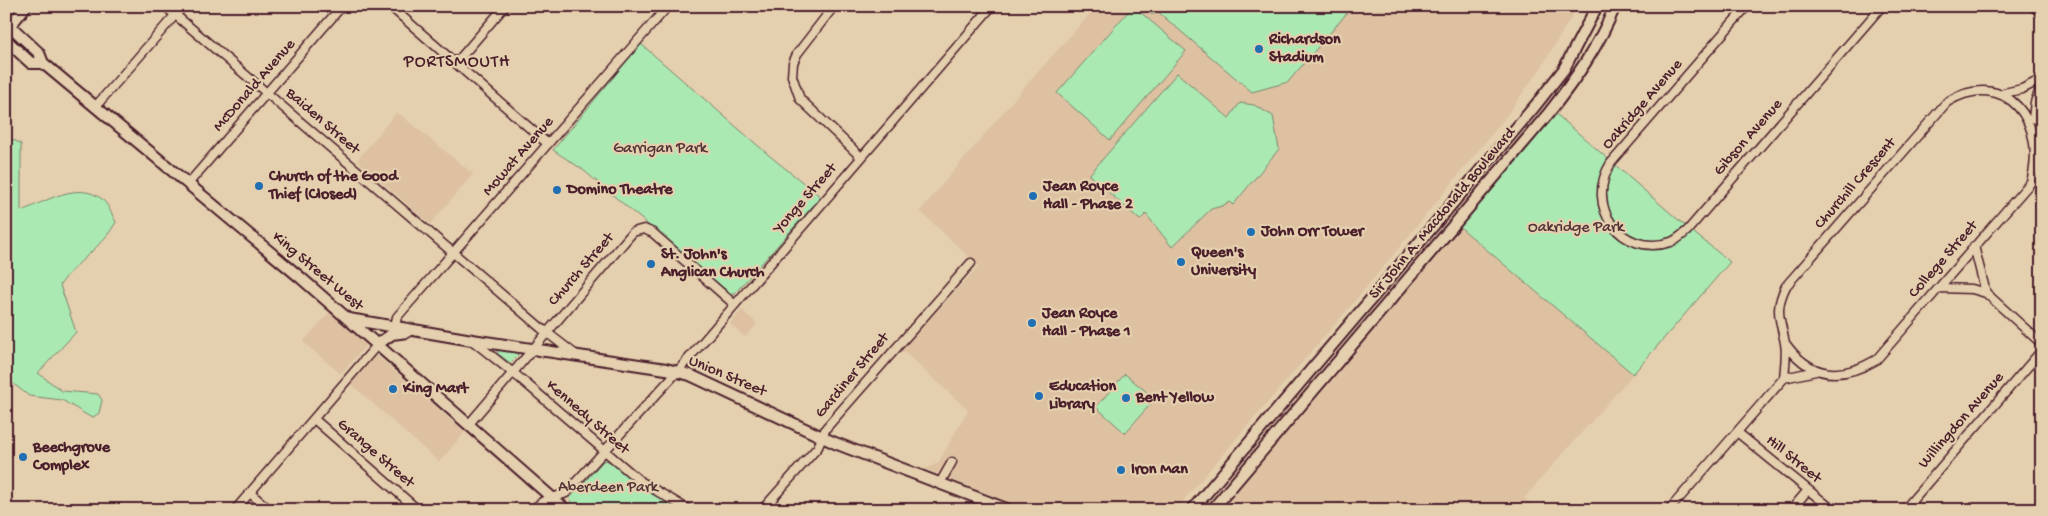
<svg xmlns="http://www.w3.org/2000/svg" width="2048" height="516" font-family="'Gochi Hand',sans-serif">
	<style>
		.built { fill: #ddc1a1 }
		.green { fill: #aaeab2; stroke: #7a846e }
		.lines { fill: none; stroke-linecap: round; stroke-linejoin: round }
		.minor-casing { stroke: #4a1f2b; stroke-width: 11 }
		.major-casing { stroke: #4a1f2b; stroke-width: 14 }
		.minor { stroke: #e4cfae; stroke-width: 8 }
		.major { stroke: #e4cfae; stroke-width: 10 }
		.poi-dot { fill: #1f6fb2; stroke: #e4cfae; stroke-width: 2 }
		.labels { text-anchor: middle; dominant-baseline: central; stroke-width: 4.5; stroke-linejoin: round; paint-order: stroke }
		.poi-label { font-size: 16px; font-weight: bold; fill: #4a1f2b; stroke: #e4cfae; text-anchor: start }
		.street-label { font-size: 16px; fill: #4a1f2b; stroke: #e4cfae }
		.park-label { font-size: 16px; fill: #543338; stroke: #e4cfae }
		.neighbourhood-label { font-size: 18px; letter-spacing: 1px; fill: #4a1f2b; stroke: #e4cfae }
	</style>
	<rect width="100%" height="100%" fill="#e4cfae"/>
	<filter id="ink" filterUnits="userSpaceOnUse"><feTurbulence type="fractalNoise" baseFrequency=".02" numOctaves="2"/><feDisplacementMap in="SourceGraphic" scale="10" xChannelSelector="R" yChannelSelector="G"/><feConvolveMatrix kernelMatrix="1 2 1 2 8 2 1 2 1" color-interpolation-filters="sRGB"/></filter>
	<g filter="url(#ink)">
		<path class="built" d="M1097 6H1578L1540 69 1504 119 1366 288 1175 510H1028L925 469 938 463 968 410 901 349 979 266 920 211 1028 83Z
			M397 112 473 174 430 224 357 160Z
			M1460 227 1633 374 1524 498 1536 510H1222Z
			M742 310 757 324 745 337 730 324Z
			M330 312 367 344 341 374 303 342Z
			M376 355 465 432 439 462 351 384Z"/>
		<path class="green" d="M1133 6 1186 51 1110 140 1057 93Z
			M1143 6H1353L1288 82 1252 92 1157 11 1152 15Z
			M641 44 771 157 821 197 735 293H729L582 169 553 150Z
			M1177 73 1229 118 1240 103 1254 105 1273 116 1279 149 1233 205 1229 202 1222 206 1211 209 1172 247 1146 214 1140 220 1089 175Z
			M1555 113 1683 224 1730 262 1633 374 1460 227Z
			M6 136 21 144V211C46 202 77 180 102 199 108 204 112 215 116 222 103 247 76 261 60 285L76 332 38 373 62 391 98 394 102 400 99 413 92 418 62 400 29 396 6 378Z
			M498 350 516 352 518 355 510 363 497 353Z
			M1125 374 1155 399 1125 433 1096 407Z
			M604 460 611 462 632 479 681 510H576L572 506 570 498Z"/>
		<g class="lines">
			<defs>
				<path id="minor" d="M165 6 541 328 576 355
					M390 6 548 144
					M834 6 797 54 793 63 792 76 800 99 861 157
					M1747 6 1611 163C1584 206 1621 258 1671 242 1677 240 1682 235 1687 231L1882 6
					M456 63 505 6
					M2004 93 2022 89 2042 79
					M95 107 183 6
					M2033 118 2035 102 2042 85
					M188 184 342 6
					M1974 246 1986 293
					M1939 288 1972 289 1986 293 2042 344
					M395 326 397 317 668 6
					M473 341 522 380 640 481 689 510
					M1784 378C1785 366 1787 354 1785 343 1780 317 1774 311 1786 286L1947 102C2006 67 2048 122 2031 182L1876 360C1840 381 1810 378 1785 343
					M314 419 418 510
					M469 424 633 232 644 229 653 233 734 304
					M1737 432 1833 510
					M940 483 952 462
					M250 493 270 510
					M235 510 378 344
					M532 510 542 502 566 493 677 372 992 6
					M762 510 818 447 826 428 971 263
					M1669 510 1784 378 1816 371
					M1791 510 1808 490
					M1904 510 2042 350"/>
				<path id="major" d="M2035 6 2042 12
					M6 22 39 53 43 63 301 278 566 510
					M6 31 26 6
					M6 40 31 63H43
					M349 319 472 340 666 369 690 375 835 443 1009 510
					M378 344 392 334 407 332
					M1192 510 1535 106 1564 69 1597 6
					M1212 510 1548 114C1574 81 1599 46 1615 6"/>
			</defs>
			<use href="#minor" class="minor-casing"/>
			<use href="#major" class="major-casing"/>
			<use href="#minor" class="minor"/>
			<use href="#major" class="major"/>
		</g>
	</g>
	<g class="poi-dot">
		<circle cx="1259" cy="49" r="5"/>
		<circle cx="259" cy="186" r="5"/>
		<circle cx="557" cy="190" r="5"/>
		<circle cx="1033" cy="196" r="5"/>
		<circle cx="1251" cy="232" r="5"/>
		<circle cx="1181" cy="262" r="5"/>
		<circle cx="651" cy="264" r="5"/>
		<circle cx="1032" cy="323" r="5"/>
		<circle cx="393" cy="389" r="5"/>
		<circle cx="1039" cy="396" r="5"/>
		<circle cx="1126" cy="398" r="5"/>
		<circle cx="23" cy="457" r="5"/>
		<circle cx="1121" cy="470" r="5"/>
	</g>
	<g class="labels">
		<g class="poi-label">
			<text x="1269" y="40">Richardson<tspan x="1269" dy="18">Stadium</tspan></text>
			<text x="269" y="177">Church of the Good<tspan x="269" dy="18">Thief (Closed)</tspan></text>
			<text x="1043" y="187">Jean Royce<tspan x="1043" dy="18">Hall - Phase 2</tspan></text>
			<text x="567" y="190">Domino Theatre</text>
			<text x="1261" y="232">John Orr Tower</text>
			<text x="1191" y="253">Queen's<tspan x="1191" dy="18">University</tspan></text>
			<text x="661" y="255">St. John's<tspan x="661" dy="18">Anglican Church</tspan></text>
			<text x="1042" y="314">Jean Royce<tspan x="1042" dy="18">Hall - Phase 1</tspan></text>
			<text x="1049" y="387">Education<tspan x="1049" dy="18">Library</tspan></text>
			<text x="403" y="389">King Mart</text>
			<text x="1136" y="398">Bent Yellow</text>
			<text x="33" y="448">Beechgrove<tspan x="33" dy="18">Complex</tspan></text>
			<text x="1131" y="470">Iron Man</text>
		</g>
		<g class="street-label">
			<text transform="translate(255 86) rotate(-49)">McDonald Avenue</text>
			<text transform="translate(1643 105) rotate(-49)">Oakridge Avenue</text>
			<text transform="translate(322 122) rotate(41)">Baiden Street</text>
			<text transform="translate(1749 138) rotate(-49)">Gibson Avenue</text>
			<text transform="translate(519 157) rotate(-49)">Mowat Avenue</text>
			<text transform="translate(1856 184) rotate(-49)">Churchill Crescent</text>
			<text transform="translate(806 199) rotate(-49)">Yonge Street</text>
			<text transform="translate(1443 214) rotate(-50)">Sir John A. Macdonald Boulevard</text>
			<text transform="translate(1944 260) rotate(-49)">College Street</text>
			<text transform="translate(582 270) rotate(-49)">Church Street</text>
			<text transform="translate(317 272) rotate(40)">King Street West</text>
			<text transform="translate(853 376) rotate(-50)">Gardiner Street</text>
			<text transform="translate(727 377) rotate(23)">Union Street</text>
			<text transform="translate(587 418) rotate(41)">Kennedy Street</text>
			<text transform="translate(1962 421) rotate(-49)">Willingdon Avenue</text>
			<text transform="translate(375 454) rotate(41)">Grange Street</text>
			<text transform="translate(1793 460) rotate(39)">Hill Street</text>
		</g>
		<g class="park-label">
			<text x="660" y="149">Garrigan Park</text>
			<text x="1576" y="228">Oakridge Park</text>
			<text x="608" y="488">Aberdeen Park</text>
		</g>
		<g class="neighbourhood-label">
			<text x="457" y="62">PORTSMOUTH</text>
		</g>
	</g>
	<rect width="2048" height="516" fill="none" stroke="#e4cfae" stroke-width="25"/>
	<rect x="12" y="12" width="2023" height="491" fill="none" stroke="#4a1f2b" stroke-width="2" filter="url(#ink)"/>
</svg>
